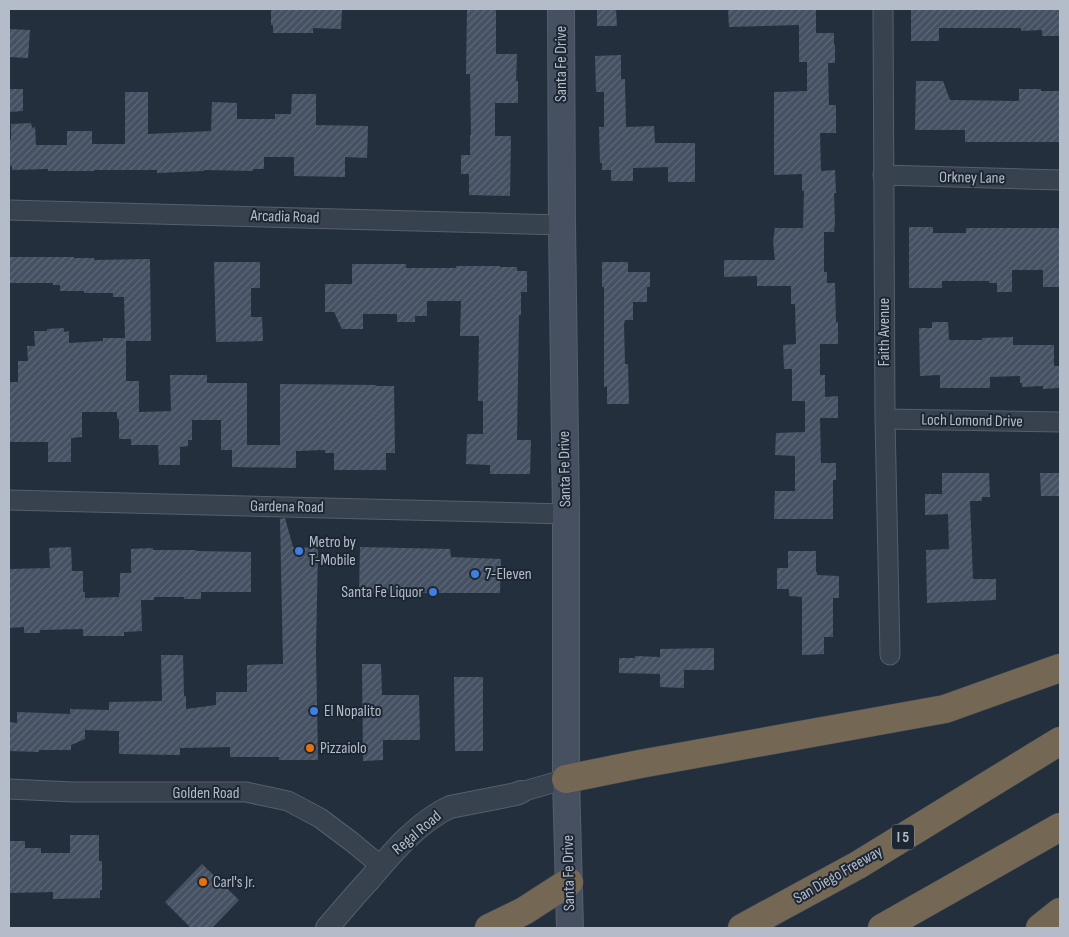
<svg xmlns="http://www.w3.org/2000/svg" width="1069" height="937" font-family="'Sofia Sans Condensed',sans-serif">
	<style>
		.building { fill: url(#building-hatch) }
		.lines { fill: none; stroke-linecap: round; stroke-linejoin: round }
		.minor-casing { stroke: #565f6c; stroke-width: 21 }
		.tertiary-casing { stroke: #565f6c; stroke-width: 24 }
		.secondary-casing { stroke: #565f6c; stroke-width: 28 }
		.motorway-casing { stroke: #434c59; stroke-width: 29 }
		.minor { stroke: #38414e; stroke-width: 19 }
		.tertiary { stroke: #38414e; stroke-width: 22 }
		.secondary { stroke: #465061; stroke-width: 26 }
		.motorway { stroke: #746855; stroke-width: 28 }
		.shop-dot { fill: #3f7fe0; stroke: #1d2633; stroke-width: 2 }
		.food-dot { fill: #e8710a; stroke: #1d2633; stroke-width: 2 }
		.labels { text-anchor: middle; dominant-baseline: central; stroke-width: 4; stroke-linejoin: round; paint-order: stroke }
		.shield { fill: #1d2633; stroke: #878f9c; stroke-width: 1 }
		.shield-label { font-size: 15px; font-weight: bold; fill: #b4bcc9 }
		.street-label { font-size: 16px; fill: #b4bcc9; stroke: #1d2633 }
		.poi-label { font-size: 16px; fill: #b4bcc9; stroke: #1d2633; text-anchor: start }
	</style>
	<defs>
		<pattern id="building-hatch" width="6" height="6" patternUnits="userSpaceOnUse" patternTransform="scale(1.25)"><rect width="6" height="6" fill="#455162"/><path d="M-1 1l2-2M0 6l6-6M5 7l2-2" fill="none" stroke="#5d6877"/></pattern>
	</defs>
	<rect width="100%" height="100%" fill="#242f3e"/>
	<path class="building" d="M271 9H342L341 29 313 28V33H273V25H271Z
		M467 9H496V54H517L516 81H518V103H495V136H511L510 196 469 195V174H461V155H470V135H471L470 74H466Z
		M597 9H616L617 26H597Z
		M728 9H816V33H834V45H835V63H828L829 105H836V133H820L821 171 835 170 836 193H834L835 221 834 232H824V272H827V283H835L836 322H838V344H820V375H825V397L838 396V418H820L821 463H836V480H833V519H774L775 491H795V456L775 455 776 433 805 432V401H792V369H784L783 345 796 344 795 304H791V286H757V276L724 277V260H775L773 242 775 228H803L804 191H802V174L774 175V92L807 91V62H799V25L729 27Z
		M911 9H1060V36H1042V30L1021 31V28H939V41H911Z
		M9 29 30 30 28 58 9 57Z
		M621 55V79H625L626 127 654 126 655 143H695V182H668V167L633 168V181H611V170H602V163H600L599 127H604V92H596L595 56Z
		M916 81H943L950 100 1018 101 1019 100V89H1041V91H1060V142H965V130H915Z
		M9 89H23V111L9 112Z
		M125 92H148V134L211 131 212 102 237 103V119H275V114H291L292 94H316V125L368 126 367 158 345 157V177L294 176V157H264V169H253V171L204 170V171L157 173V170H94V171H48V169L12 170V166H9V140H11V124L31 123 32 128 35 127 36 145H67V131H92V144H125Z
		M909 227H933V233H966V228H1060V287H1043V270H1012V292H997V283H989V281H942V288H909Z
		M9 257H74V258H94V260L150 259 151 341H126V381H139V412L171 411 170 375H207V383H247V445H280V384L376 385V386H394L395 453H386V470H334V453H325V450L296 451V468L232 467V450H221V420H192V440H188V446L180 447V465H159L158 445H131V439H119V419H117V412H82V437L71 438V462H48V442H9V382H18V361H28L27 346H35L34 331H47V329L64 328V332L69 331V343L103 341V338H125L124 297H113V293H84V291H60V285H53V283H9Z
		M214 262H260V288H251V317H262L263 341 216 342Z
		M602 262H628V272H650V287H647V302H633V320H625L624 324 625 364H628L629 404H607V386L604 387V287H602Z
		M352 264H406V268H456V266H500V267H517V271H527V292H521V315H519L517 440H531L530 474H490V465L466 464 467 434H483V401H478L479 336H460L461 301H427V316H415V322H397V314H363V329H342L334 312H325V284H352Z
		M932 322H948L949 340H982V338L1013 337V345H1054V366H1060V388L1043 389V386L1022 387V383H1020V376L990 377V388H940V375L920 376 919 328H932Z
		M942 473H989L990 497H982V501H970L973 579H996V600L927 603 926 550 949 549 948 514 925 515V494H942Z
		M1040 473H1060V496H1041Z
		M285 518 293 547 318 548 316 650 318 760H279V757H230V747L180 748V755L119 754V731L85 730V739L71 745V750H39V752L9 751V722L17 723V712L70 714V709L109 710V702L162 701 161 655H183L184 696H186V709L216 705V692H247V665L283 664 280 519Z
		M71 547 72 571H83V592H85V598L119 597V593H120V573H131V549L153 548V550H196V551L251 552V592H201V599H184V597H154V600H141L142 631 124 632V636H83V629L40 630V633H24V627L9 628V569L50 568 49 548Z
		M360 547 450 549 451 557 501 559 500 593H359Z
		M788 551H816V572H817V575L839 576V598H833V637H824V654L802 655V597L789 596V589H777V568H788Z
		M714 648V670H684V688L660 687V674L619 673V658H635V656L660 657V649Z
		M362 664H381L382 695H419L420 740H383V760L363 761Z
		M454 677H483V751H455Z
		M70 835H99V861H102V890H100V898L53 899V892L9 893V841H25V848H41V853H70Z
		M202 864 239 900 212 928H191L165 902Z"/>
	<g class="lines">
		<defs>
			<path id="minor" d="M883 9 885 419 890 655
				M883 175 1060 180
				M9 210 562 225
				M885 419 1060 422
				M9 500 566 514
				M9 789 73 792H246L288 801 320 818 352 842 381 866
				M521 792 566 779"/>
			<path id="tertiary" d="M327 928C341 912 355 895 370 879 392 853 418 822 450 807L516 794 521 792"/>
			<path id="secondary" d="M561 9 562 225 566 514V779L570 928"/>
			<path id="motorway" d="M566 779 640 764 945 709 1060 668
				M489 928 524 911 569 882
				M742 928 858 865 1060 741
				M882 928 1060 827
				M1040 928 1060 912"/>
		</defs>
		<use href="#minor" class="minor-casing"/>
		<use href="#tertiary" class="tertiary-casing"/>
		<use href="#secondary" class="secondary-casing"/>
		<use href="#motorway" class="motorway-casing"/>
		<use href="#minor" class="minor"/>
		<use href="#tertiary" class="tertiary"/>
		<use href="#secondary" class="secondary"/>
		<use href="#motorway" class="motorway"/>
	</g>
	<g class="shop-dot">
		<circle cx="299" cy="551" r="5"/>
		<circle cx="475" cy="574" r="5"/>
		<circle cx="433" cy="592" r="5"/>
		<circle cx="314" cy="711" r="5"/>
	</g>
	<g class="food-dot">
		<circle cx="310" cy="748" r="5"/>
		<circle cx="203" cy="882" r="5"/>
	</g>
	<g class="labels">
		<rect class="shield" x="892" y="824.5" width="22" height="25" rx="4"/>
		<g class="shield-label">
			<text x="903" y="837">I 5</text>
		</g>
		<g class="street-label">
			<text transform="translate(561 64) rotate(-90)">Santa Fe Drive</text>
			<text transform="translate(972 178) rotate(1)">Orkney Lane</text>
			<text transform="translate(285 217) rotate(2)">Arcadia Road</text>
			<text transform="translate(884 332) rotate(-90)">Faith Avenue</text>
			<text transform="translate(972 421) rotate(1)">Loch Lomond Drive</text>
			<text transform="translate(565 469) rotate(-91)">Santa Fe Drive</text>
			<text transform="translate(287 507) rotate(1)">Gardena Road</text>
			<text x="206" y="793">Golden Road</text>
			<text transform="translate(417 833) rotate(-40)">Regal Road</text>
			<text transform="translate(569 873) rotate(-91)">Santa Fe Drive</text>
			<text transform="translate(838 875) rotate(-30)">San Diego Freeway</text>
		</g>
		<g class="poi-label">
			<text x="309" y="542">Metro by<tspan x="309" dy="18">T-Mobile</tspan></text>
			<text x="485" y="574">7-Eleven</text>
			<text x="423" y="592" text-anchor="end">Santa Fe Liquor</text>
			<text x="324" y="711">El Nopalito</text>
			<text x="320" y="748">Pizzaiolo</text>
			<text x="213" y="882">Carl's Jr.</text>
		</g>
	</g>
	<rect width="1069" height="937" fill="none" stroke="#b4bcc9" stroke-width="20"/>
</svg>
